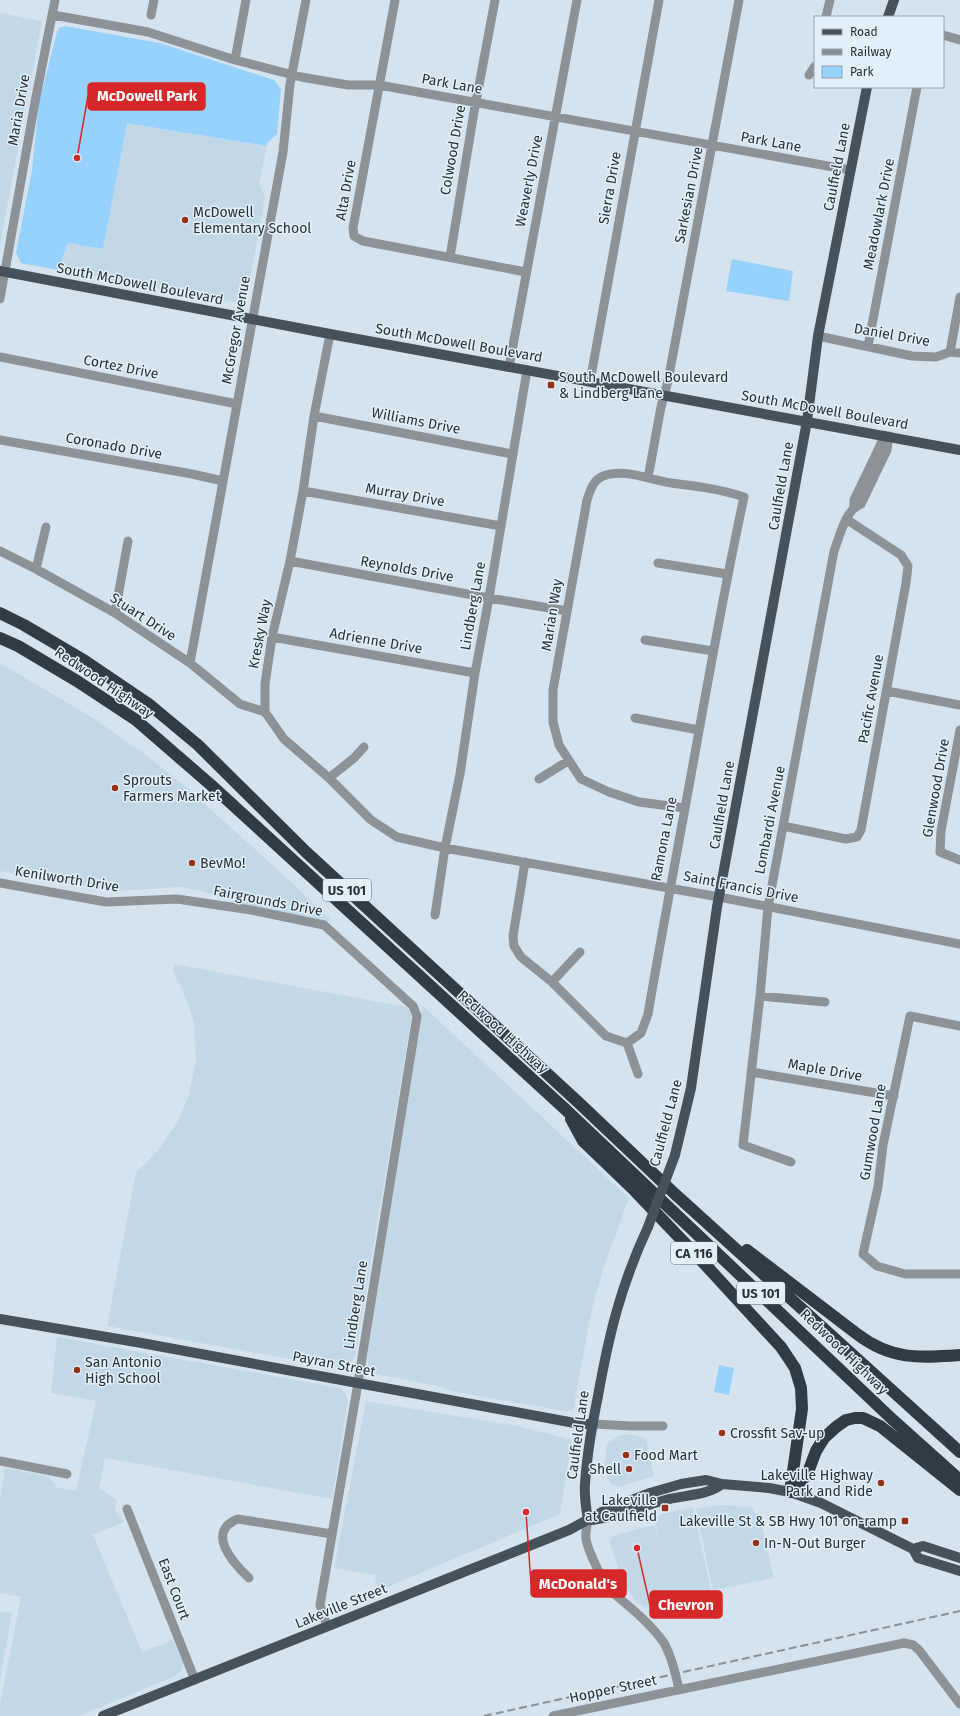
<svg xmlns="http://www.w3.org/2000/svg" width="960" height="1716" font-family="'Fira Sans',sans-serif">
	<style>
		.built { fill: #c3d8e7 }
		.green { fill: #97d1fd }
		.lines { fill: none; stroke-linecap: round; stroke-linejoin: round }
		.minor { stroke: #8c9296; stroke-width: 9 }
		.major { stroke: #475159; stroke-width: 10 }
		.highway { stroke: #303b44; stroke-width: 12 }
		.rail { stroke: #859098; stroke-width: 2; stroke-dasharray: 8 4; stroke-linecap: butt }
		.major-bridge { stroke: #475159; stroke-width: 10 }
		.poi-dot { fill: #993117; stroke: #e2f0fc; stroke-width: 1.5 }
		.labels { text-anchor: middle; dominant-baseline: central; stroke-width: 3; stroke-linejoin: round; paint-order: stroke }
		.shield { fill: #e2f0fc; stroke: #616a70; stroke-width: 1 }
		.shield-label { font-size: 13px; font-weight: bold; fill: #2a3034 }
		.street-label { font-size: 14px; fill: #2a3034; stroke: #e2f0fc }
		.poi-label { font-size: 14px; fill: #2a3034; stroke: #e2f0fc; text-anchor: start }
		.leader { fill: none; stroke: #d62828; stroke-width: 1.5 }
		.callout-dot { fill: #d62828; stroke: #e2f0fc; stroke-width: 1.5 }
		.callout { fill: #d62828; stroke: #d62828; stroke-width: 1.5 }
		.callout-label { font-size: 15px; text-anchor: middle; font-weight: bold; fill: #fff }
	</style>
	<rect width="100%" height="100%" fill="#d5e3ef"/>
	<path class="built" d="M0 13 42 21 0 245Z
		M127 123 267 146 259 184 265 197 250 281 247 297 244 301 239 303 58 270 68 243 103 249Z
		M0 663 93 718 142 752 186 787 276 868 330 919 326 924 262 911 201 891 180 887 117 891 0 871Z
		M174 964 407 1007 410 1011 411 1021 355 1356 351 1364 347 1367 339 1368 107 1326 136 1172 147 1162 159 1149 178 1121 188 1098 196 1061 194 1022 182 988 173 971Z
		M423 1006 629 1198 604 1266 591 1313 573 1411H564L450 1391 438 1386 375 1374 368 1367 367 1357Z
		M57 1337 340 1388 346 1394 348 1401 332 1499 105 1458 99 1488 117 1500 115 1511 124 1522 93 1535 142 1652 173 1640 183 1663 182 1670 173 1677 79 1716H0V1703L21 1597 0 1593V1499L5 1468 47 1476 56 1484 55 1487 76 1491 96 1401 51 1393Z
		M366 1401 518 1426 572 1440 560 1514 383 1589 375 1584 376 1575 334 1568Z
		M619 1435H635L646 1438 654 1476 618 1487 610 1483 604 1464 607 1445Z
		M720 1505 751 1507 761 1521 774 1578 713 1590 696 1509Z
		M693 1507 711 1591 672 1599 670 1593 671 1599 645 1608 636 1602 624 1584 610 1544 611 1538 615 1535 655 1525 659 1543 655 1521 657 1518 663 1513Z
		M0 1611 12 1613 0 1680Z"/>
	<path class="green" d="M65 26 160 43 274 80 281 89 277 134 267 143V146L127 123 103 249 68 243 58 270 21 263 16 253 32 170 39 103 57 32 59 28Z
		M732 259 793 271 789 301 726 291Z
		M719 1365 734 1368 729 1395 714 1392Z"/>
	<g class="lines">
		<path class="minor" d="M395 0 353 228 354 236 363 241 526 272
			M53 15 148 32 235 60 301 77 348 85H379L850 170
			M151 15 154 0
			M826 17 830 0
			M943 35 960 40
			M235 60 246 0
			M809 75 815 66
			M450 257 474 112 495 0
			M0 299 35 102 55 0
			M330 334 314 416 303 491 290 561 272 637 265 684V712L284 739 329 778 371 820 397 837 445 848 719 897 960 944
			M818 336 912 356 936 357 950 352 960 353
			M868 346 917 87
			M950 352 960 297
			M0 357 237 404
			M509 367 577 0
			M590 382 659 0
			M314 416 512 454
			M0 440 192 474 223 481
			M648 478 661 407 668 381 739 0
			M303 491 501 526
			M854 506V500L879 448 884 435
			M0 551 36 569 115 613 190 663 240 704 265 712
			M290 561 489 598 567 611
			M658 563 727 574
			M36 569 46 527
			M115 613 128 541
			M272 637 475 673
			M645 640 713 651
			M190 663 283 152 290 84 306 0
			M887 691 960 705
			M635 718 699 730
			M960 730 941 831 940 852 960 860
			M329 778 354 758 364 747
			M539 779 568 761
			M783 826 846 839 857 837 861 830 906 583 908 566 901 555 846 519
			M525 862 513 936 514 946 521 957 552 982 606 1036 627 1043 641 1033 648 1014C664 920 682 826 699 731 713 653 727 575 744 497 720 489 696 486 671 483 649 480 623 467 601 477 593 481 590 491 587 500L553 690V722L559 745 581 779 609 792 639 802 685 808
			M0 883 106 902 177 899 251 910 324 925 413 1006 417 1016 358 1383 320 1605 327 1626
			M435 915 445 848 460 774 475 673 489 598 527 370
			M552 982 580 952
			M760 996 825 1002
			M960 1026 910 1016 883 1145 878 1187 863 1254 877 1266 905 1274H960
			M627 1043 638 1074
			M751 1072 894 1096
			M791 1162 743 1145 760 996 768 907 834 551C840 536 845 510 861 504L887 450 889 436
			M593 1424 631 1426H663
			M0 1461 67 1474
			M127 1509 195 1680
			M588 1520C587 1526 585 1533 586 1539 588 1551 604 1585 613 1593 631 1608 651 1624 664 1643 672 1657 676 1675 679 1690
			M249 1578C233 1563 205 1532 238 1519L332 1534
			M553 1716 904 1643 913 1645 919 1650 960 1704"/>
		<path class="major" d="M888 17 894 0
			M0 271 330 334 960 450
			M675 1155 691 1088 717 907 807 421 818 336 867 87
			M0 1319 136 1342 580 1424H593
			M588 1520C586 1508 584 1496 585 1484 587 1454 592 1425 598 1396 609 1334 621 1285 648 1227
			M592 1520C620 1517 642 1506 669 1499 687 1495 708 1495 722 1484
			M913 1549 923 1546 960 1558
			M103 1716 569 1530 604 1511 650 1493 681 1484 706 1480 722 1484 769 1488 790 1492 821 1503 913 1549 918 1558 960 1571"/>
		<path class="highway" d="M0 613 24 625 85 661 150 705 198 745 306 852 578 1102 675 1194 960 1452
			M0 638 18 646 77 681 136 720 211 785 565 1109 893 1420 960 1480
			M571 1119 583 1141 635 1191 700 1259 781 1347 795 1368 801 1388 802 1409 790 1492
			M747 1250 857 1334C891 1360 919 1358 960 1355
			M790 1492 807 1475 816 1451 824 1438 836 1427 846 1420 855 1418H863L880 1426 960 1490"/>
		<path class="rail" d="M484 1716 960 1611"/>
		<path class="major-bridge" d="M648 1227 675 1155"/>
	</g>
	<g class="poi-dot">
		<circle cx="185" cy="220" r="4"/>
		<rect x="547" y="381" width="8" height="8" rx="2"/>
		<circle cx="115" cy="788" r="4"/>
		<circle cx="192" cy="863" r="4"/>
		<circle cx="77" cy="1370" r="4"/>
		<circle cx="722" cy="1433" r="4"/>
		<circle cx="626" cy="1455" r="4"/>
		<circle cx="629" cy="1469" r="4"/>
		<circle cx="881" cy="1483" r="4"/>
		<rect x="661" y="1504" width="8" height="8" rx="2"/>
		<rect x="901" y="1517" width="8" height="8" rx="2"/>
		<circle cx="756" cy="1543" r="4"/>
	</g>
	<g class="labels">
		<g class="shield">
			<rect x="323" y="879" width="48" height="22" rx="3"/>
			<rect x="671" y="1242" width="46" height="22" rx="3"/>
			<rect x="737" y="1282" width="48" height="22" rx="3"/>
		</g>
		<g class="shield-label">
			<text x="347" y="890">US 101</text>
			<text x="694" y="1253">CA 116</text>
			<text x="761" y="1293">US 101</text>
		</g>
		<g class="street-label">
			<text transform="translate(452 84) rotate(10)">Park Lane</text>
			<text transform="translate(19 110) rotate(-80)">Maria Drive</text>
			<text transform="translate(771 142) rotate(10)">Park Lane</text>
			<text transform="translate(453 150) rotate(-80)">Colwood Drive</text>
			<text transform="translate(837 167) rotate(-79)">Caulfield Lane</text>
			<text transform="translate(529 181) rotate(-79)">Weaverly Drive</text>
			<text transform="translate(610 188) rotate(-80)">Sierra Drive</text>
			<text transform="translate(346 190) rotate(-80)">Alta Drive</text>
			<text transform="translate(689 195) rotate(-79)">Sarkesian Drive</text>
			<text transform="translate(879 214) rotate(-79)">Meadowlark Drive</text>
			<text transform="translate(140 284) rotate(11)">South McDowell Boulevard</text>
			<text transform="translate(236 330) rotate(-80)">McGregor Avenue</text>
			<text transform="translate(892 335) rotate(10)">Daniel Drive</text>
			<text transform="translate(459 343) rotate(10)">South McDowell Boulevard</text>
			<text transform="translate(121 367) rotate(11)">Cortez Drive</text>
			<text transform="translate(825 410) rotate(10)">South McDowell Boulevard</text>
			<text transform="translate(416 421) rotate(11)">Williams Drive</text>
			<text transform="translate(114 446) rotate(10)">Coronado Drive</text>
			<text transform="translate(781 486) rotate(-80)">Caulfield Lane</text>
			<text transform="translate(405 495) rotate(10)">Murray Drive</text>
			<text transform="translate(407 569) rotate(10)">Reynolds Drive</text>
			<text transform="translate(473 606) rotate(-80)">Lindberg Lane</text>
			<text transform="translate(552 615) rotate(-81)">Marian Way</text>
			<text transform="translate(143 617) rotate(33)">Stuart Drive</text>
			<text transform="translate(260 634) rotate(-79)">Kresky Way</text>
			<text transform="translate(376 641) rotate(10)">Adrienne Drive</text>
			<text transform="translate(104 683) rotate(34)">Redwood Highway</text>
			<text transform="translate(871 699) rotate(-80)">Pacific Avenue</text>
			<text transform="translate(936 788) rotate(-80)">Glenwood Drive</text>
			<text transform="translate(722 805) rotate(-80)">Caulfield Lane</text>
			<text transform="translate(770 820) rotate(-79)">Lombardi Avenue</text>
			<text transform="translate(664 839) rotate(-79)">Ramona Lane</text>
			<text transform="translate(67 879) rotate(9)">Kenilworth Drive</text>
			<text transform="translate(741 887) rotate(11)">Saint Francis Drive</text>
			<text transform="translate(268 901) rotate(11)">Fairgrounds Drive</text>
			<text transform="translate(503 1032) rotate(42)">Redwood Highway</text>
			<text transform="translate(825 1070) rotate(10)">Maple Drive</text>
			<text transform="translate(666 1123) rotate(-75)">Caulfield Lane</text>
			<text transform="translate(873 1132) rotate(-80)">Gumwood Lane</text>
			<text transform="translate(356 1305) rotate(-81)">Lindberg Lane</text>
			<text transform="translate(844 1352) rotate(44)">Redwood Highway</text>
			<text transform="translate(334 1364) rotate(11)">Payran Street</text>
			<text transform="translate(578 1435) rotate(-82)">Caulfield Lane</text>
			<text transform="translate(174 1589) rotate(69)">East Court</text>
			<text transform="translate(341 1606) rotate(-22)">Lakeville Street</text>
			<text transform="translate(613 1689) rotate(-12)">Hopper Street</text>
		</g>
		<g class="poi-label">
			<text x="193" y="212">McDowell<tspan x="193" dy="16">Elementary School</tspan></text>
			<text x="559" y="377">South McDowell Boulevard<tspan x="559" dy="16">&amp; Lindberg Lane</tspan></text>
			<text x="123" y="780">Sprouts<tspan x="123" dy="16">Farmers Market</tspan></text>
			<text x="200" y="863">BevMo!</text>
			<text x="85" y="1362">San Antonio<tspan x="85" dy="16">High School</tspan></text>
			<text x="730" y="1433">Crossfit Sav-up</text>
			<text x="634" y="1455">Food Mart</text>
			<text x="621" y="1469" text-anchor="end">Shell</text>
			<text x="873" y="1475" text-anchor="end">Lakeville Highway<tspan x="873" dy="16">Park and Ride</tspan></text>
			<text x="657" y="1500" text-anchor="end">Lakeville<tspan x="657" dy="16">at Caulfield</tspan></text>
			<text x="897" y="1521" text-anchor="end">Lakeville St &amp; SB Hwy 101 on-ramp</text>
			<text x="764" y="1543">In-N-Out Burger</text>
		</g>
	</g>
	<path class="leader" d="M77 158L88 96M526 1512L531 1584M637 1548L650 1605"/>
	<g class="callout-dot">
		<circle cx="77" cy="158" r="4"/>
		<circle cx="526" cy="1512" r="4"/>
		<circle cx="637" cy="1548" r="4"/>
	</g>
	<g class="callout">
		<rect x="88" y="83" width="117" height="27" rx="4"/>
		<rect x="531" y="1570" width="95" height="27" rx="4"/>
		<rect x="650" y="1591" width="72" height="27" rx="4"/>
	</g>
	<g class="callout-label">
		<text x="147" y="101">McDowell Park</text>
		<text x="578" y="1589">McDonald's</text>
		<text x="686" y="1610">Chevron</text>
	</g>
	<rect x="814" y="16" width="130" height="72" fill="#e2f0fc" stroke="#98a3ac"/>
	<rect x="822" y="29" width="20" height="6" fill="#475159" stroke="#98a3ac"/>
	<text x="850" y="36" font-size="12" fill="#2a3034">Road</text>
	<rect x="822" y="49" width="20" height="6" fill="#859098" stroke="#98a3ac"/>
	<text x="850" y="56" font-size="12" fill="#2a3034">Railway</text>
	<rect x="822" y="66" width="20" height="12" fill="#97d1fd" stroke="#98a3ac"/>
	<text x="850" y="76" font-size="12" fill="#2a3034">Park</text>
</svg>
